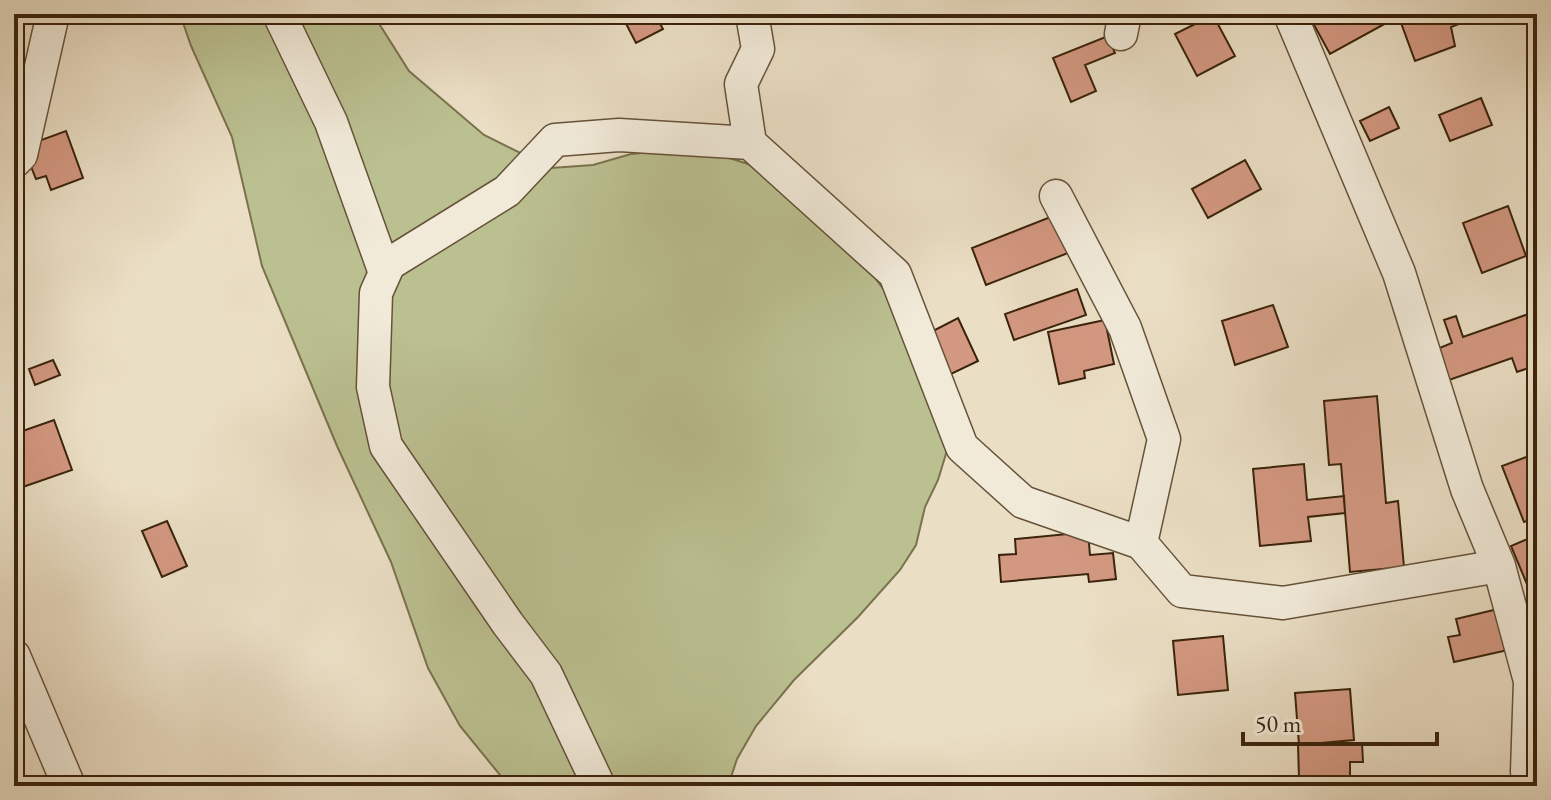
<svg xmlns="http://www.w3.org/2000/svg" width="1551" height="800" font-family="'EB Garamond',serif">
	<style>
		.green { fill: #bbc091; stroke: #7a724e; stroke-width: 2 }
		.building { fill: #d39881; stroke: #3a230b; stroke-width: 2 }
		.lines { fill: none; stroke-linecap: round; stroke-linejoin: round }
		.minor-casing { stroke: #665239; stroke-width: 35 }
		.minor { stroke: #f1ead9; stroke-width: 32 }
	</style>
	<rect width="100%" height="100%" fill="#eadec4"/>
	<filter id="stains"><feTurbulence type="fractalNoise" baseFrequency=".0025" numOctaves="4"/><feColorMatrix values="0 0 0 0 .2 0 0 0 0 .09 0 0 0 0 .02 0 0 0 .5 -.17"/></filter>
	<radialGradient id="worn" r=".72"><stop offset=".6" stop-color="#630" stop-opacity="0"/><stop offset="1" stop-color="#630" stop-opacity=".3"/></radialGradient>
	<path class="green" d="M180 14H373L409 71 484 135 551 168 593 165 631 154 675 150 720 155 748 164 781 180 853 249 894 303 949 444 938 480 925 507 916 545 900 570 858 617 794 680 756 726 737 759 728 786H509L460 726 428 668 391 562 337 446 262 266 232 137 191 46Z"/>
	<path class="building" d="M621 14H655L663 29 636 43Z
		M1308 14H1335L1337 16 1341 14H1398L1399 16 1330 54Z
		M1416 14H1484L1451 27 1455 46 1415 61 1400 20Z
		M1213 15 1235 56 1197 76 1175 34Z
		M1108 36 1115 53 1085 65 1096 91 1071 102 1053 58Z
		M1481 98 1492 125 1450 141 1439 115Z
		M1389 107 1399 128 1370 141 1360 121Z
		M66 131 83 178 51 190 46 176 36 179 28 159 37 156 33 143Z
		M1245 160 1261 189 1208 218 1192 189Z
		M1508 206 1526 256 1482 273 1463 223Z
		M1053 216 1068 253 986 285 972 248Z
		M1077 289 1086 315 1014 340 1005 314Z
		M1273 305 1288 347 1235 365 1222 321Z
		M1537 311V365L1517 372 1512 358 1449 380 1437 349 1452 343 1444 320 1456 316 1463 337Z
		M958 318 978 361 951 374 931 332Z
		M1105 320 1114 364 1084 371 1085 378 1059 384 1048 332Z
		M53 360 60 375 35 385 29 369Z
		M1377 396 1386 503 1398 501 1404 567 1350 572 1341 464 1329 465 1324 401Z
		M54 420 72 470 14 490V434Z
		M1537 453V517L1524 522 1502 466Z
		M1304 464 1307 500 1344 496 1345 513 1308 517 1311 541 1260 546 1253 469Z
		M167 521 187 566 162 577 142 531Z
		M1088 532 1090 555 1113 553 1116 579 1089 582 1088 574 1001 582 999 555 1016 554 1015 539Z
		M1537 535V600L1534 601 1511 546Z
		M1498 609 1508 650 1454 662 1448 637 1460 635 1456 619Z
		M1223 636 1228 690 1178 695 1173 641Z
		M1350 689 1354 740 1299 745 1295 693Z
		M1362 743 1363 762H1350V777L1299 778 1298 745Z"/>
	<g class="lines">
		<defs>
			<path id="minor" d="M279 14 331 122 385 273
				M1290 14 1399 273 1467 489 1499 566 1530 681 1527 772 1537 779
				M1121 34 1125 14
				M750 143 741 84 758 49 752 14
				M14 162 21 155 53 14
				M1056 196 1125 328 1164 439 1141 543 1182 591 1283 603 1499 566
				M14 656 69 786
				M599 786 546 674 508 624 386 446 373 387 376 293 389 264 507 191 555 140 619 135 750 143 895 274 962 447 1023 502 1141 543"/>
		</defs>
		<use href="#minor" class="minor-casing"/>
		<use href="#minor" class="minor"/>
	</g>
	<rect width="1551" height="800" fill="none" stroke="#eadec4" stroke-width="48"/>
	<rect x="16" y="16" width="1519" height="768" fill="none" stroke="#3a230b" stroke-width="4"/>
	<rect x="24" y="24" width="1503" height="752" fill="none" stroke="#3a230b" stroke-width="2"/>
	<path d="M1243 732v12h194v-12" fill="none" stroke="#3a230b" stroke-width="4"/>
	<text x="1255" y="732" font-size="24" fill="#3a230b" stroke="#f1ead9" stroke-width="6" paint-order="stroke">50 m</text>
	<rect width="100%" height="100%" filter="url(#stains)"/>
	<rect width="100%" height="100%" fill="url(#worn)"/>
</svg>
